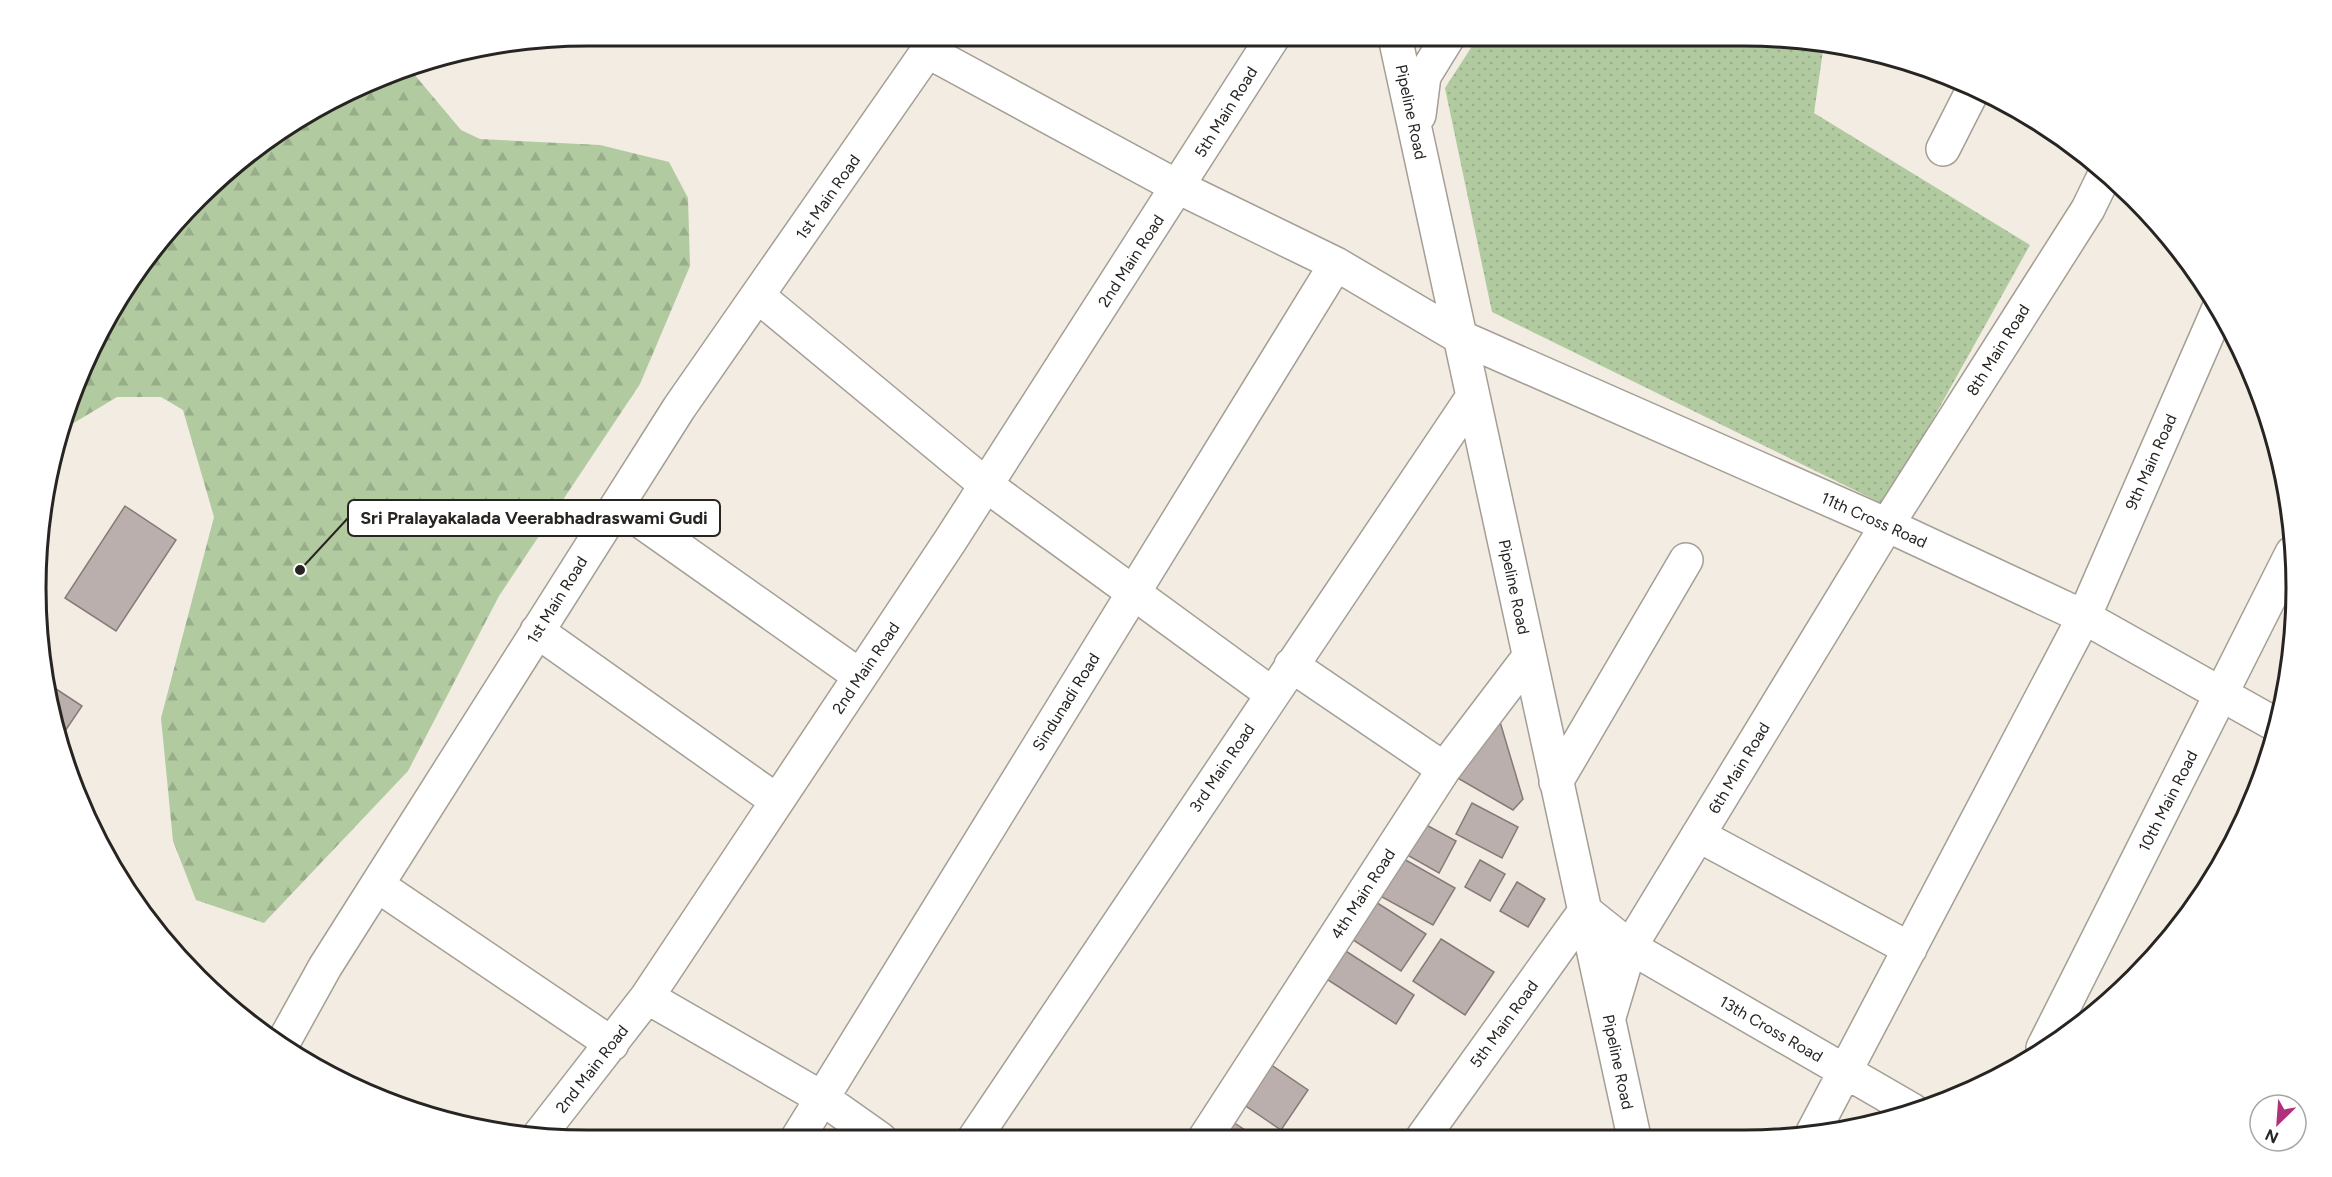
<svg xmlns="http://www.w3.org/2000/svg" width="2332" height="1177" font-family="Figtree,sans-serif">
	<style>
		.forest { fill: url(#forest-firs) }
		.park { fill: url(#park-dots) }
		.building { fill: #bbafad; stroke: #867a78; stroke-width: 1.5 }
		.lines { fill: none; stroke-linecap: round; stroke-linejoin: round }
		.minor-casing { stroke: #a49e95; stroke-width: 36 }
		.minor { stroke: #fff; stroke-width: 33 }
		.labels { text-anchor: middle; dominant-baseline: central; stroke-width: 4.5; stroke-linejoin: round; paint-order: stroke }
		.street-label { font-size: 16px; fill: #272421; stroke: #fff }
		.rim { fill: none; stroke: #272421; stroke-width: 3 }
		.leader { fill: none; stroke: #272421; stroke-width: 2 }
		.callout-dot { fill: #272421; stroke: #fff; stroke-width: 2 }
		.callout { fill: #fff; stroke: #272421; stroke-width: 2 }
		.callout-label { font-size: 18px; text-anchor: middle; font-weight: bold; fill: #272421 }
	</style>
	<defs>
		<pattern id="forest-firs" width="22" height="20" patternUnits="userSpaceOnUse" patternTransform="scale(1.5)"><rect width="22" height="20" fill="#b1caa0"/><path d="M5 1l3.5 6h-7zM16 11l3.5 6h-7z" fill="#98ad8a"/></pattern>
		<pattern id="park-dots" width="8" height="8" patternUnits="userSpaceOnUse" patternTransform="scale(1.5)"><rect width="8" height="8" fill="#b1caa0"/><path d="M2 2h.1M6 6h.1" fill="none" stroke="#98ad8a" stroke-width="1.8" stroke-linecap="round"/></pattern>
	</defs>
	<rect width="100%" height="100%" fill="#f2ece2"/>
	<path class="forest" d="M408 67 461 130 480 139 600 145 669 162 688 198 690 266 640 384 499 596 408 771 264 923 196 900 173 841 161 718 214 517 183 410 161 397H117L62 430 78 377 129 282 252 150Z"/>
	<path class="park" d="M1478 37H1779L1824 44 1814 113 2030 245 1885 505 1492 312 1445 88Z"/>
	<path class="building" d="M125 506 176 540 116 631 65 598Z
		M47 683 82 706 63 734Z
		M1495 705 1523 799 1513 810 1449 773Z
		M1472 803 1518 827 1502 858 1456 834Z
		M1419 821 1456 841 1439 873 1402 852Z
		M1395 854 1455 888 1433 925 1373 892Z
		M1480 860 1505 874 1490 901 1465 887Z
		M1517 882 1545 899 1528 927 1500 911Z
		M1371 899 1426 934 1401 971 1347 936Z
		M1441 939 1494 972 1465 1015 1413 981Z
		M1341 948 1414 995 1396 1024 1322 976Z
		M1264 1060 1308 1090 1281 1130 1237 1100Z
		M1224 1116 1257 1138H1209Z"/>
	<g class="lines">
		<defs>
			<path id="minor" d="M924 36 929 52 1178 187 1336 264 1458 336 1887 525 2084 617 2278 726
				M1395 37 1634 1137
				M1419 115 1424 76 1448 37
				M1943 149 1974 88
				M758 296 986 485 1272 694
				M618 505 860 676
				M537 631 777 801
				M1291 665 1444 769
				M1556 782 1686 560
				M1698 835 1910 949
				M377 885 612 1044
				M647 997 822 1098 880 1139
				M1609 1017 1630 947 1887 525 2088 209 2105 174
				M284 1041 325 967 679 408 938 36
				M2043 1048 2292 553
				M1811 1136 2084 617 2219 308
				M538 1137 647 997 950 541 1273 37
				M1423 1137 1585 911 1630 947 1912 1110
				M1205 1138 1444 769 1529 657
				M797 1139 1336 264
				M974 1139 1472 398"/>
		</defs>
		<use href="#minor" class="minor-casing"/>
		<use href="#minor" class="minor"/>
	</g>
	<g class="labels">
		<g class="street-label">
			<text transform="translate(1226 112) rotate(-58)">5th Main Road</text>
			<text transform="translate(1411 112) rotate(78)">Pipeline Road</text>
			<text transform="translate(828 197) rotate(-55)">1st Main Road</text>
			<text transform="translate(1131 261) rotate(-57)">2nd Main Road</text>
			<text transform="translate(1998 350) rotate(-58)">8th Main Road</text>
			<text transform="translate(2151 462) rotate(-66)">9th Main Road</text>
			<text transform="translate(1874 520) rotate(24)">11th Cross Road</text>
			<text transform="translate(1514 587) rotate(78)">Pipeline Road</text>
			<text transform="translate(557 600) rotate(-58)">1st Main Road</text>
			<text transform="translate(866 668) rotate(-56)">2nd Main Road</text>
			<text transform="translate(1066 702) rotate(-58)">Sindunadi Road</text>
			<text transform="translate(1222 768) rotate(-56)">3rd Main Road</text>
			<text transform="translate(1739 768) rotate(-59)">6th Main Road</text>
			<text transform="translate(2168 801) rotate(-63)">10th Main Road</text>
			<text transform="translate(1363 894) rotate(-57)">4th Main Road</text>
			<text transform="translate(1504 1024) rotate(-54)">5th Main Road</text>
			<text transform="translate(1771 1029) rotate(30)">13th Cross Road</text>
			<text transform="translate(1618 1062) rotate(78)">Pipeline Road</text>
			<text transform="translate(592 1069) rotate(-52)">2nd Main Road</text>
		</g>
	</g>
	<path d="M0 0H2332V1177H0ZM588 46H1744A542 542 0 0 1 2286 588V588A542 542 0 0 1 1744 1130H588A542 542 0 0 1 46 588V588A542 542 0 0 1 588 46Z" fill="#fff" fill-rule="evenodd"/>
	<path class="rim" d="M588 46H1744A542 542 0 0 1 2286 588V588A542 542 0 0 1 1744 1130H588A542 542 0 0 1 46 588V588A542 542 0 0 1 588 46Z"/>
	<path class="leader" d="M300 570L348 518"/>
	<circle class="callout-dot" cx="300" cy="570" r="6"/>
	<rect class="callout" x="348" y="500" width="372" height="36" rx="6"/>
	<g class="callout-label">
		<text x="534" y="524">Sri Pralayakalada Veerabhadraswami Gudi</text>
	</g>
	<g transform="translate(2278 1123) rotate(205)"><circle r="28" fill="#ffffff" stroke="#a9a7a6" stroke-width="1.5"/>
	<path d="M0-4.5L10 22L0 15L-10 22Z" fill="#b1307b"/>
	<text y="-9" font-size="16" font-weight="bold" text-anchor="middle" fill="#272421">N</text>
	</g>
</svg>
